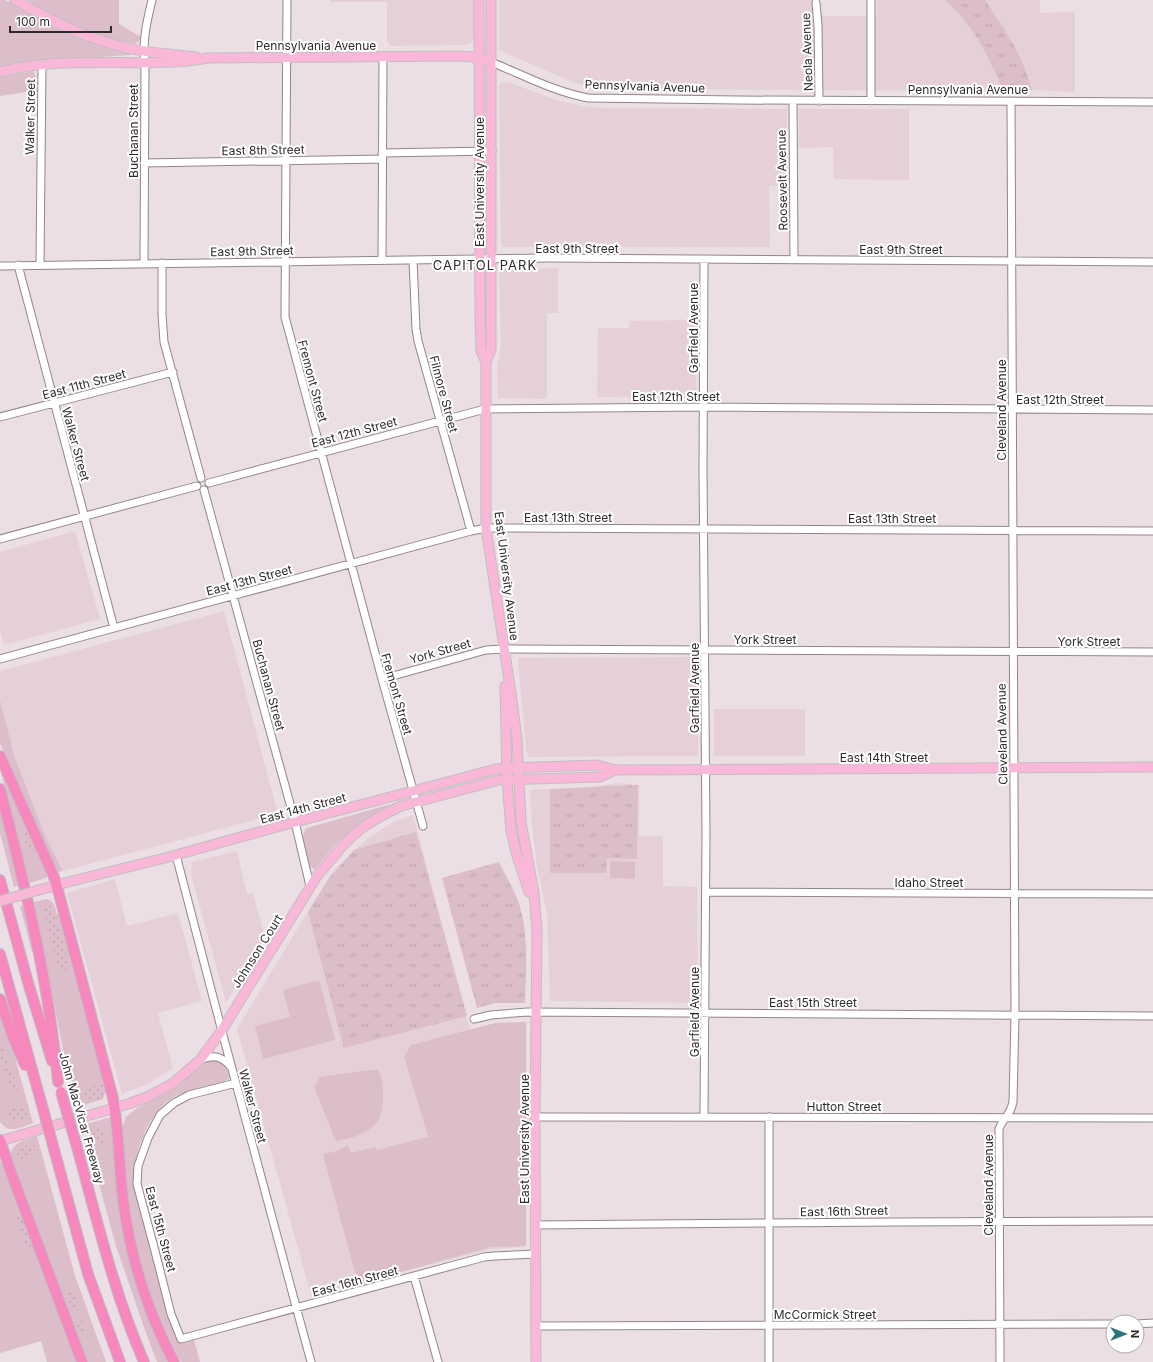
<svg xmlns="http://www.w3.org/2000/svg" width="1153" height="1362" font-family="Inter,sans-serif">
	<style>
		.built { fill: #e5d0d9 }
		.grass { fill: #dcbdca }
		.park { fill: url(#park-tufts) }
		.garden { fill: url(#garden-dots) }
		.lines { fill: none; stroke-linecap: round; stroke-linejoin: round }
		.minor-casing { stroke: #92868b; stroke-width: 9 }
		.major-casing { stroke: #c1bfc0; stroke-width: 11 }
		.highway-casing { stroke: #c1bfc0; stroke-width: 12 }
		.minor { stroke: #fff; stroke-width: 7 }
		.major { stroke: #fab8d8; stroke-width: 9 }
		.highway { stroke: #f688be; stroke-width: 10 }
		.major-bridge-casing { stroke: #c1bfc0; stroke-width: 11; stroke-linecap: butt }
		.highway-bridge-casing { stroke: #c1bfc0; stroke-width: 12; stroke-linecap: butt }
		.major-bridge { stroke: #fab8d8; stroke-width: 9 }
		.highway-bridge { stroke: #f688be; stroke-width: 10 }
		.labels { text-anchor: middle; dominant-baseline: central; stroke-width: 4; stroke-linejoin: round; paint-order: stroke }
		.street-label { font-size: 12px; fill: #2f2a2c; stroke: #fff }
		.neighbourhood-label { font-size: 13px; letter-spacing: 1px; fill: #2f2a2c; stroke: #fff }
	</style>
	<defs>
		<pattern id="park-tufts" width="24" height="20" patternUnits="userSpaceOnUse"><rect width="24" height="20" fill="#dcbdca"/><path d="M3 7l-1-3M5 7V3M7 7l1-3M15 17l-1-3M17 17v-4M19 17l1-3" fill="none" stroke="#bda3ae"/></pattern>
		<pattern id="garden-dots" width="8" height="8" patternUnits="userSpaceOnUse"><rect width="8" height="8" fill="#dcbdca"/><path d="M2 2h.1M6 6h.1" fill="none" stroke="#bda3ae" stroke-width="1.8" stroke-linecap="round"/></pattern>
	</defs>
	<rect width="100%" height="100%" fill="#ebdee4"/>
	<path class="built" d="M330 0H476L475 39 471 43 465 45 391 46 389 44 387 40V2H330Z
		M499 0H814V16H877V0H945L957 11 972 29 991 63 1003 91 598 89 575 83 499 50Z
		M985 0H1040V13L1075 12V92L1032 90 1029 76 1012 44 996 15Z
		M503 82H508L559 101 582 106 604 108 787 109V186H769L770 247H502L501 241 499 85Z
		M799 109H909V180L834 179 833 147 799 148Z
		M558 268V313H547V399L498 398 497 368 501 344 499 273 502 270Z
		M697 320 696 398 597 397 598 328H629V321Z
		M75 531 100 619 4 645 0 629V552Z
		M224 611 278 814 63 871 46 838 14 755 0 705V671Z
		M698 657V756L528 757 526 748 518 658Z
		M714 709H805V756H714Z
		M617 783 639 785V836H663V886L697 887 698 1003 550 1001 547 913 537 867 532 825 530 791 536 789 572 790Z
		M413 815 470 1030 525 1023 524 1247 492 1249 311 1295 237 1029 313 903 334 870 368 838 393 822Z
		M237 851 247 894 253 893 265 938 226 1003 191 874 192 862Z
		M115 879 127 926 178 913 202 1001 158 1013 173 1068 147 1084 122 1094 67 893Z"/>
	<path class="grass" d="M0 0H5L56 28 86 41 128 52 130 54V55L49 60 0 68Z
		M28 0H119V24L141 37 139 41 135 44C98 38 58 24 28 0Z
		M33 71 37 78V93L25 92 0 96V77Z
		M0 700 14 755 46 838 63 871 58 872 55 867 4 753 0 743Z
		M0 768 48 875 46 878 29 883Z
		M391 804 355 828 337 843 315 869 310 867C307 856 298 836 307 828Z
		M0 805 21 885 14 887 0 833Z
		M610 861 635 862V879L610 878Z
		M47 899C54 901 55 907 57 914H60L106 1089 103 1099 78 1107 64 1053 33 902Z
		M24 905 34 951 32 952 20 906Z
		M319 980 335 1040 263 1059 255 1026 290 1017 283 990Z
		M0 1011 14 1054 33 1123C21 1127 9 1135 0 1122Z
		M526 1022V1246L491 1247 358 1284 323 1154 331 1152 332 1153 348 1145 351 1153 375 1147 377 1150 438 1134 428 1136 404 1057 411 1045 495 1023Z
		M214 1059C226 1064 226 1065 230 1078 221 1085 205 1085 195 1089 187 1091 179 1094 172 1098 146 1115 134 1154 133 1184L175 1337C181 1345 185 1343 194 1340L200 1362H181L167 1335 156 1309 138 1256 129 1204 125 1166 122 1129 126 1117 137 1108 174 1087 203 1062Z
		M378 1069C379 1072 381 1077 382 1080 384 1090 384 1113 378 1121 369 1133 351 1139 336 1141L314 1087 320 1077Z
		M107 1118H110L112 1123 117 1190 122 1223 170 1362H157L146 1333 116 1246 83 1125Z
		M37 1136 75 1276 106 1362H87L10 1156C12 1142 25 1140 37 1136Z
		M0 1161 5 1169 78 1362H47L41 1341 0 1353Z"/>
	<path class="park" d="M945 0H985C1003 26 1025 59 1032 90L1003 91C988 54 975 28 945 0Z
		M638 785 637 859 607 858 606 873H550V789Z
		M416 832 467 1016 344 1048 308 912 329 878 354 850Z
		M499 862C506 877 516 892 520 907 529 939 526 971 525 1003H495L477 1008 442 878Z"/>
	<path class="garden" d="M28 832 34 848V853L33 855 30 854C27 849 25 840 24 834Z
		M47 905 51 906C55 915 71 961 67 970L62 971 55 969 57 963 43 908Z
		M0 1042 18 1089 17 1091 13 1092C5 1075 0 1061 0 1042Z
		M101 1084 103 1085C104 1089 104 1093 103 1097 94 1102 83 1101 83 1089Z
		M19 1107 24 1108 27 1111V1116L25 1119 14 1120 9 1119 8 1116C10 1110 13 1108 19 1107Z
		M94 1129H100L105 1132V1142L97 1145 96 1142 88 1144 86 1135Z
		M31 1145 36 1146 38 1150 37 1153 19 1159 17 1156 18 1151 22 1147Z
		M17 1213 20 1214 32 1246V1250L27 1251 15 1214Z
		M70 1290H73L74 1291 79 1308 77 1310 71 1311 65 1293Z
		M78 1320 82 1321 85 1331 82 1335H80L75 1321Z"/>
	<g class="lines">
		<defs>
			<path id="minor" d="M287 0 285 317 382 679 423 826
				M871 0V101
				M816 3 818 26 819 101
				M491 62C523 75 555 92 588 98L738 100 1153 102
				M793 101 794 259
				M382 153 492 151
				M144 163 382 159
				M704 259 703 469 706 833 704 1116
				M382 260 383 57
				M413 260 416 329 418 341 471 531
				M162 263V314L164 342 201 478
				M144 264 145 63C142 41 147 21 152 0
				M18 265 114 628
				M40 265 42 65
				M0 266 549 258 1153 262
				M0 417 173 372
				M209 483 485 409 704 407 1153 410
				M204 490 295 822 310 886
				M0 539 197 486
				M0 659 471 531 486 528 1153 531
				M382 679 486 650 504 649 1153 652
				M176 855 224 1039 311 1362
				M706 892 1153 894
				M474 1019 491 1015 527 1012 1153 1016
				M200 1060C213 1054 222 1056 231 1067
				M236 1083 189 1095 174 1103 160 1115 148 1138 138 1166 137 1184 155 1251 171 1314 181 1339 484 1257 494 1256 536 1254
				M535 1117 1153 1118
				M769 1117V1362
				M536 1225 897 1222 1153 1221
				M414 1276 438 1362
				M1137 1324 1153 1323
				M536 1326 1113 1324
				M1000 1362 999 1129C1003 1117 1010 1117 1013 1102L1015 1015 1011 101"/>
			<path id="major" d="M15 0C52 21 85 38 127 48 149 53 173 54 196 57
				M479 0 480 318 481 351 486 362
				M491 0V350L486 362V528L512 700 517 739 521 822 534 893 537 930 535 1117 536 1362
				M0 72C57 57 115 65 173 62 185 62 197 60 209 58L458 56 472 57 491 62
				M505 686 507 780 511 831 517 856 529 892
				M39 890 64 883 165 858 295 822 466 777 496 769 507 768 597 765 615 770 1153 767
				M0 1141 128 1104 147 1097 173 1083 200 1060 222 1030 317 876 346 842 363 827 381 816 401 806 499 780 600 777 615 770"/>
			<path id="highway" d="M0 756 54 877 59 894 113 1098C119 1132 119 1166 123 1199 130 1256 147 1311 174 1362
				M0 789C25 885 49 983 58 1082
				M0 880 29 986 52 1061
				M0 954 40 1098
				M0 999 13 1037 25 1065
				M0 1140 12 1175 82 1362
				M77 1147C97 1220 114 1293 144 1362
				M55 1153 88 1274 120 1362"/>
		</defs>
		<use href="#minor" class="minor-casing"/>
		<use href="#major" class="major-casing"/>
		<use href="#highway" class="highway-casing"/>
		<use href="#minor" class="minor"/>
		<use href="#major" class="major"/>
		<use href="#highway" class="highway"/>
		<defs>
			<path id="major-bridge" d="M0 901 39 890"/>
			<path id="highway-bridge" d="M61 1092 77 1147
				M40 1098 55 1153"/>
		</defs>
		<use href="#major-bridge" class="major-bridge-casing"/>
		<use href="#highway-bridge" class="highway-bridge-casing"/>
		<use href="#major-bridge" class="major-bridge"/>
		<use href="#highway-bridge" class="highway-bridge"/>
	</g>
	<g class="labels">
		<g class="street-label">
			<text x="316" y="45">Pennsylvania Avenue</text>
			<text transform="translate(807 52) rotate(-92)">Neola Avenue</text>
			<text transform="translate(645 86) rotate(2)">Pennsylvania Avenue</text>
			<text x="968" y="89">Pennsylvania Avenue</text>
			<text transform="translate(30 117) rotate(-89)">Walker Street</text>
			<text transform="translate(133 131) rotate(-90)">Buchanan Street</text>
			<text transform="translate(263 150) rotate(-1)">East 8th Street</text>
			<text transform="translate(782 180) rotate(-91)">Roosevelt Avenue</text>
			<text transform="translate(479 182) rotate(-90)">East University Avenue</text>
			<text x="577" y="248">East 9th Street</text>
			<text x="901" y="249">East 9th Street</text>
			<text transform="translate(252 251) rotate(-1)">East 9th Street</text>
			<text transform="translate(693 328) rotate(-90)">Garfield Avenue</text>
			<text transform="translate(313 381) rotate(75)">Fremont Street</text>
			<text transform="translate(84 384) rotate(-15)">East 11th Street</text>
			<text transform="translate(444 394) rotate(75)">Filmore Street</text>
			<text x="676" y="396">East 12th Street</text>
			<text x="1060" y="399">East 12th Street</text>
			<text transform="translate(1001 410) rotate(-90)">Cleveland Avenue</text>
			<text transform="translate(354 432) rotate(-15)">East 12th Street</text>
			<text transform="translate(76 444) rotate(75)">Walker Street</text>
			<text x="568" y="517">East 13th Street</text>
			<text x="892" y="518">East 13th Street</text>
			<text transform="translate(507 576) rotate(83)">East University Avenue</text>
			<text transform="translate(249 580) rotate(-15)">East 13th Street</text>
			<text x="765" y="639">York Street</text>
			<text x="1089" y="641">York Street</text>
			<text transform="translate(440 651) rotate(-16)">York Street</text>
			<text transform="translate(269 685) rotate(75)">Buchanan Street</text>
			<text transform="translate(694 688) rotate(-90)">Garfield Avenue</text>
			<text transform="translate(397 694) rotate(74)">Fremont Street</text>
			<text transform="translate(1002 734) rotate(-91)">Cleveland Avenue</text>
			<text x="884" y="757">East 14th Street</text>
			<text transform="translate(303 808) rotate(-15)">East 14th Street</text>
			<text x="929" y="882">Idaho Street</text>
			<text transform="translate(257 951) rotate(-58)">Johnson Court</text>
			<text x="813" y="1002">East 15th Street</text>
			<text transform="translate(694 1012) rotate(-90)">Garfield Avenue</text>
			<text transform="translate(253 1106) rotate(75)">Walker Street</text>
			<text x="844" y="1106">Hutton Street</text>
			<text transform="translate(82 1118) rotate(74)">John MacVicar Freeway</text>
			<text transform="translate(524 1139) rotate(-90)">East University Avenue</text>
			<text transform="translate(988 1185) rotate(-90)">Cleveland Avenue</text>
			<text transform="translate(844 1211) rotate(-1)">East 16th Street</text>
			<text transform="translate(161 1229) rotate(75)">East 15th Street</text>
			<text transform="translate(355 1281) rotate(-15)">East 16th Street</text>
			<text x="825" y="1314">McCormick Street</text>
		</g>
		<g class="neighbourhood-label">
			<text x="485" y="265">CAPITOL PARK</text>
		</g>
	</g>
	<g transform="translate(1125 1334) rotate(90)"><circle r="19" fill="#ffffff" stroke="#acaaab"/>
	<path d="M0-3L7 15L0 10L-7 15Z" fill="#2c757e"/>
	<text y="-6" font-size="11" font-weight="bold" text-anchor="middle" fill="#2f2a2c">N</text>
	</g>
	<path d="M10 26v6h101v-6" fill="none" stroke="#2f2a2c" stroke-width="2"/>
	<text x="16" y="26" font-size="12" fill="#2f2a2c" stroke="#ffffff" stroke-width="3" paint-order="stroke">100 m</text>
</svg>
